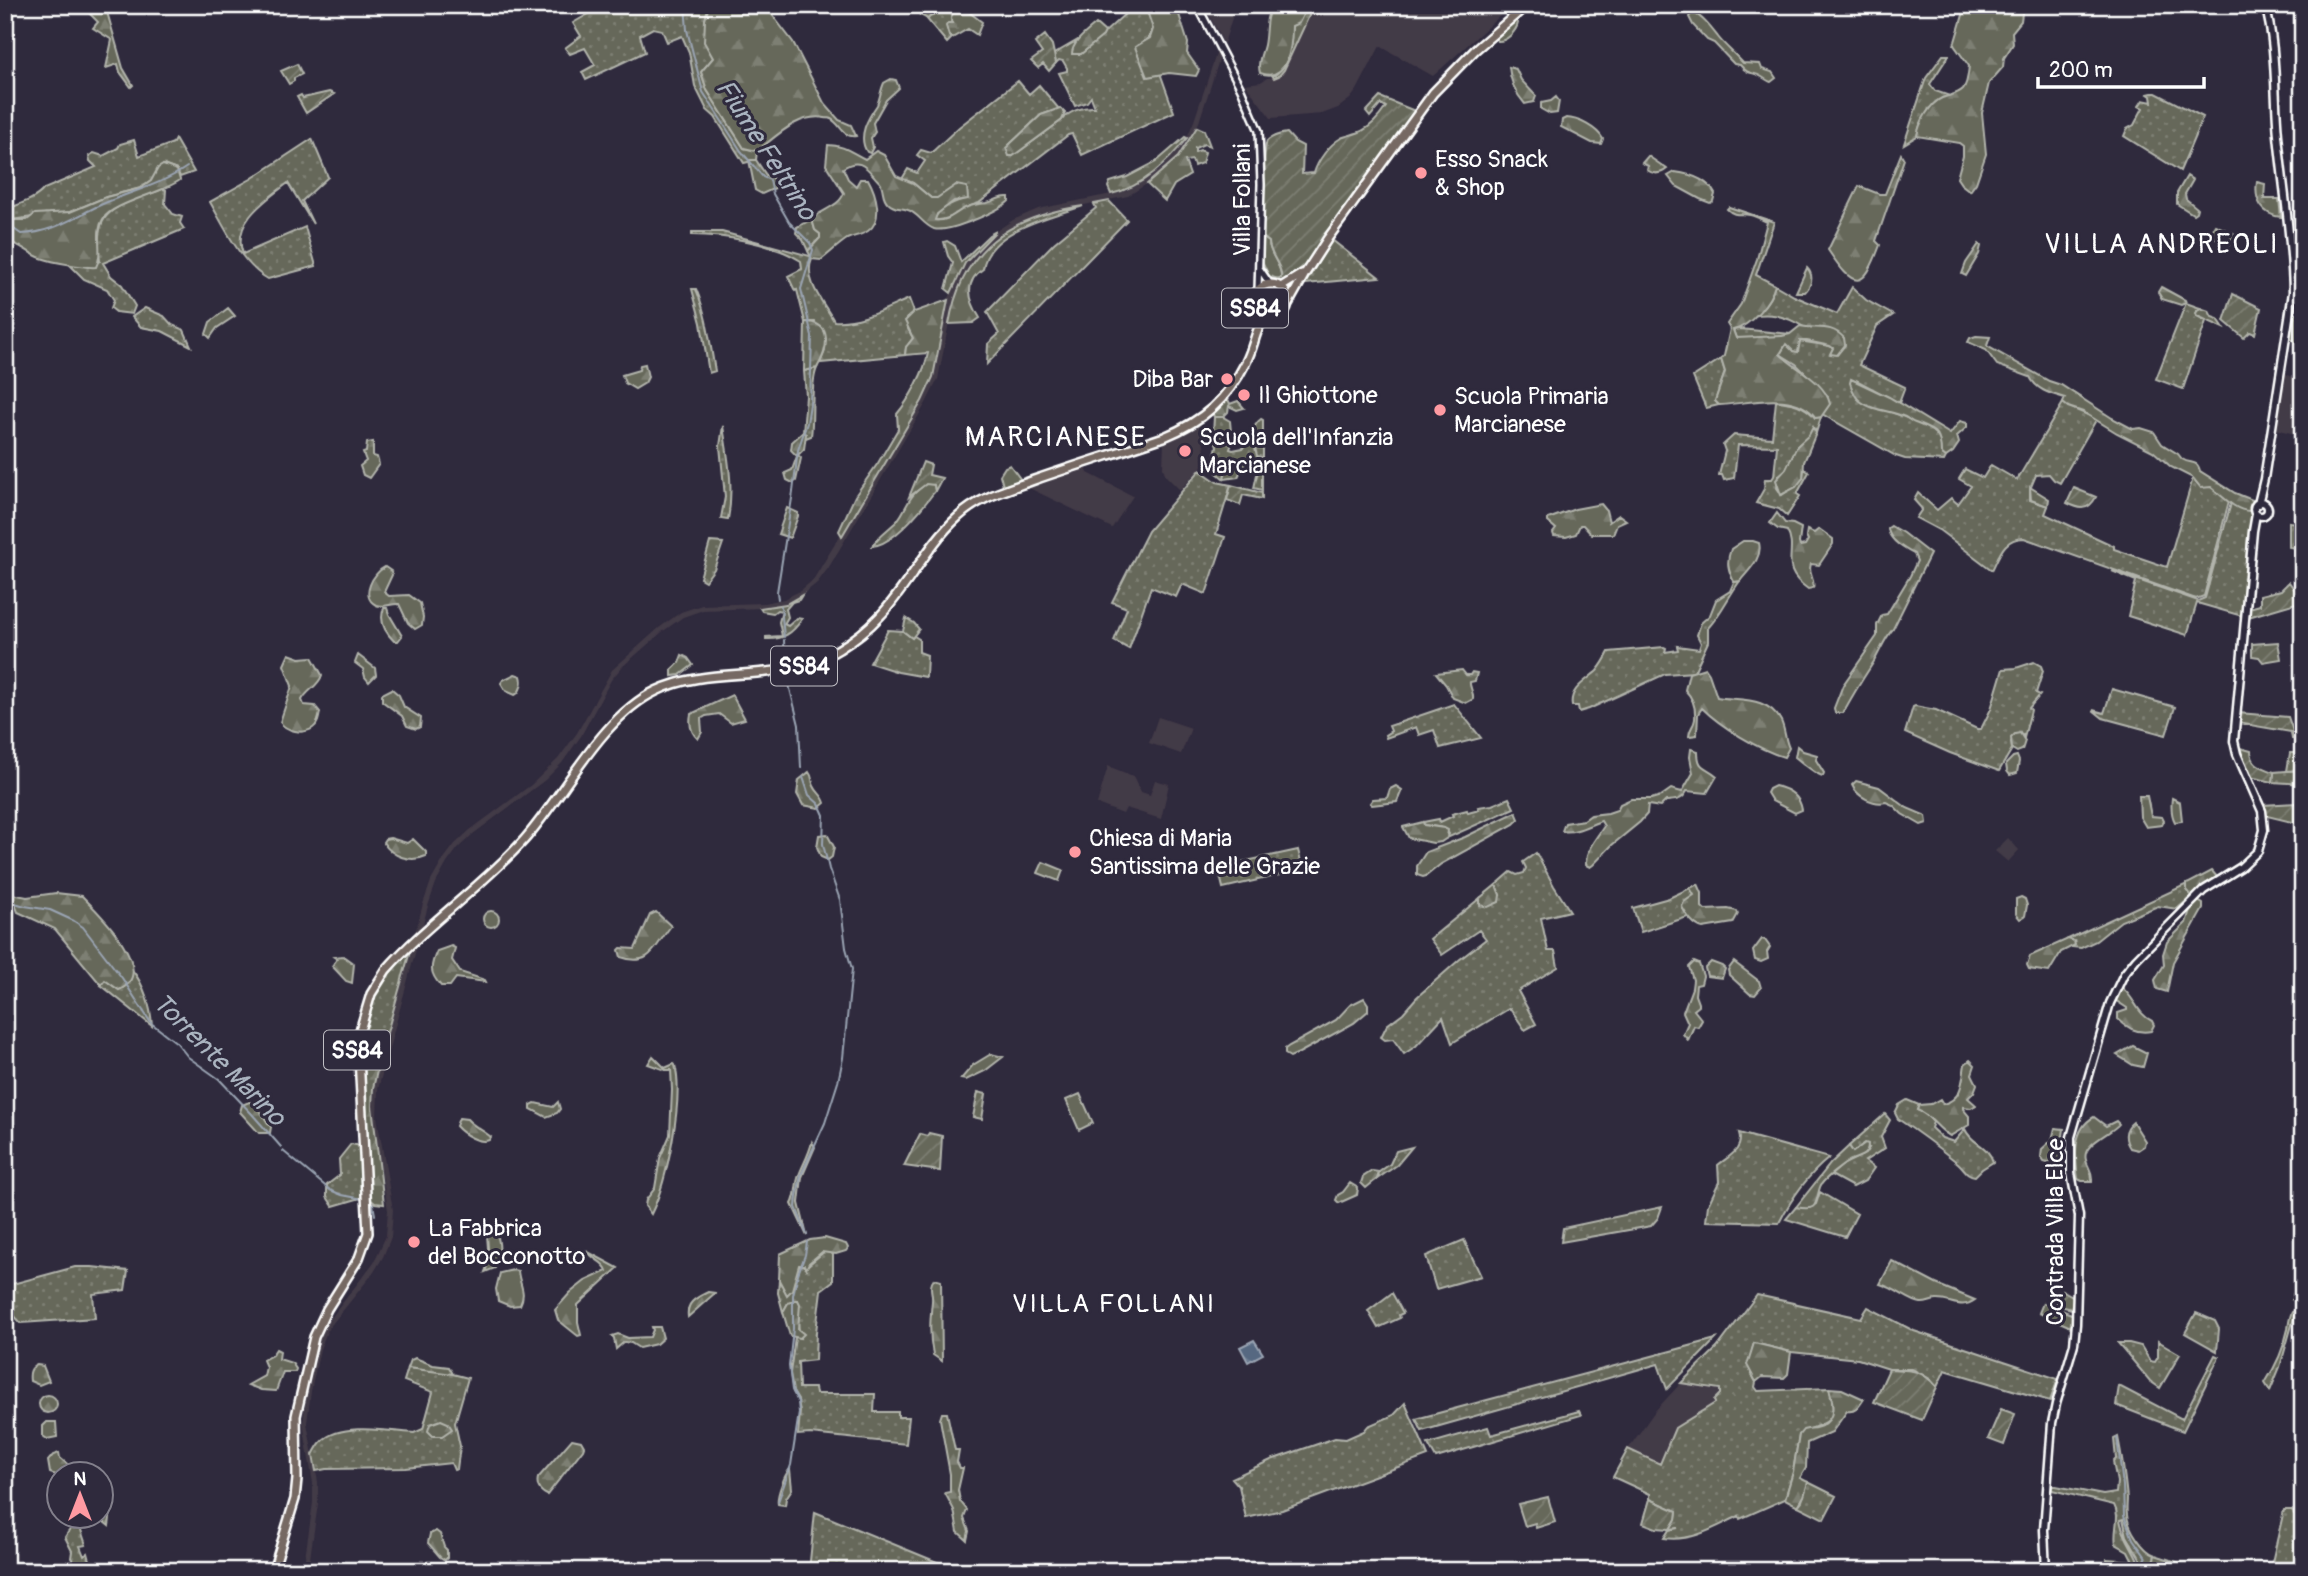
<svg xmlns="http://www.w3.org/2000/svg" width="2308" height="1576" font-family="Pangolin,sans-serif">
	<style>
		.built { fill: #433a47 }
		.grass { fill: url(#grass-dots); stroke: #b2b4ac; stroke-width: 2 }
		.forest { fill: url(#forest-firs); stroke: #b2b4ac; stroke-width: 2 }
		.park { fill: #66685a; stroke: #b2b4ac; stroke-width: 2 }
		.garden { fill: url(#garden-furrows); stroke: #b2b4ac; stroke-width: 2 }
		.water { fill: url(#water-waves); stroke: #9aa4b3; stroke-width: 2 }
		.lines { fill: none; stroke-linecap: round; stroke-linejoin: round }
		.stream { stroke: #9aa4b3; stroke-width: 2 }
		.tertiary-casing { stroke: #fff; stroke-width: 10 }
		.secondary-casing { stroke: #fff; stroke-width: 11 }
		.primary-casing { stroke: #fff; stroke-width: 12 }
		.tertiary { stroke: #2f2a3d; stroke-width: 5 }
		.secondary { stroke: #2f2a3d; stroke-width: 6 }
		.primary { stroke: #766964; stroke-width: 7 }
		.poi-dot { fill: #ff9aa2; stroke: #2f2a3d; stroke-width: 2.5 }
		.labels { text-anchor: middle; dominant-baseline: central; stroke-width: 6; stroke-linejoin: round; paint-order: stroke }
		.shield { fill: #2f2a3d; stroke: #c1bfc5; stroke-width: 2 }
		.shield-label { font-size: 23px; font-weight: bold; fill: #fff }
		.poi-label { font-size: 24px; fill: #fff; stroke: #2f2a3d; text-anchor: start }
		.street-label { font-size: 24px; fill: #fff; stroke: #2f2a3d }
		.water-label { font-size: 26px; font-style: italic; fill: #aab4c0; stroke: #2f2a3d }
		.neighbourhood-label { font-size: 26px; letter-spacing: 2px; fill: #fff; stroke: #2f2a3d }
		.quarter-label { font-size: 28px; letter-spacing: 2px; fill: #fff; stroke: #2f2a3d }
	</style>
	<defs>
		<pattern id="grass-dots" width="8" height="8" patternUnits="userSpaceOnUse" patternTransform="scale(1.75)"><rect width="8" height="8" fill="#66685a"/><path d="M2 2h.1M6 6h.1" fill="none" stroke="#7d7f73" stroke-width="1.8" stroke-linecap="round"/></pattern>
		<pattern id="forest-firs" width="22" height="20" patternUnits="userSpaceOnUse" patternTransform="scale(1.75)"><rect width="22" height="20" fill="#66685a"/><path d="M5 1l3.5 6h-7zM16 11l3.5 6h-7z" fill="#7d7f73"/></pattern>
		<pattern id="garden-furrows" width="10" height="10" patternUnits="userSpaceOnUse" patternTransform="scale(1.75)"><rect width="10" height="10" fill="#66685a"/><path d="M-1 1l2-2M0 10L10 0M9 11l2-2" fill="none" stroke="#7d7f73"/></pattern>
		<pattern id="water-waves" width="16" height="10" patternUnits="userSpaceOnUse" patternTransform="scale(1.75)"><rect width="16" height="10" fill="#566881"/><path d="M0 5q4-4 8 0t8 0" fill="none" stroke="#6f7f94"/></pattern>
	</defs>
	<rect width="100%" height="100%" fill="#2f2a3d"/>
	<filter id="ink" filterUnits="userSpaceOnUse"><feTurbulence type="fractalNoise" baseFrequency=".0143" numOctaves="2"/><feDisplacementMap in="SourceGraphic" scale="14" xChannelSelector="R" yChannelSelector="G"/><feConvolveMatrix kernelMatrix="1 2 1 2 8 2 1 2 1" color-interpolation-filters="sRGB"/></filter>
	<g filter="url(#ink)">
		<path class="built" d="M1204 5H1236L1224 44 1221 38Z
			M1314 5H1492L1501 15 1433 76 1380 46 1357 90 1350 99 1338 108 1322 114 1271 118 1245 84 1261 82 1267 78 1280 76Z
			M1218 48 1221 54 1199 122 1189 144 1165 172 1128 196 1040 214 1015 225 999 235 969 266 953 302 938 379 926 403 829 567 817 583 802 595 786 604 764 608 703 610 683 617 662 632 622 667 611 680 581 736 562 763 545 780 473 834 458 848 447 863 436 883 428 906 378 1089 377 1117 393 1210 391 1237 383 1257 374 1272 328 1329 320 1349 311 1391 307 1423 318 1482V1504L308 1571H303L313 1503V1483L303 1423 306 1390 315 1348 324 1327 374 1262 386 1236 388 1210 372 1117 373 1088 423 904 431 881 443 860 455 844 470 830 531 785 558 759 577 733 612 670 659 628 681 612 702 605 764 603 784 599 800 591 813 580 922 401 938 357 948 300 965 263 996 231 1013 220 1038 209 1126 191 1162 168 1185 142 1194 121Z
			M2284 373 2303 382V436L2275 429Z
			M1200 423 1207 461 1180 490 1166 476 1163 468 1164 441Z
			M1086 467 1088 473 1133 496 1112 528 1029 488Z
			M1158 717 1191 728 1181 754 1149 743Z
			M1108 766 1133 776 1141 792 1150 795 1155 780 1169 784 1161 819 1126 808 1123 814 1097 804Z
			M2008 838 2019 850 2008 862 1995 851Z
			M1681 1383 1720 1389 1721 1392 1716 1397 1715 1402 1675 1428 1660 1464 1628 1449 1655 1411Z"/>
		<path class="grass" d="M604 5H709L705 20 713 58 701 72 707 90 744 148 757 151 756 160 744 163 715 117 707 110 695 86 689 52 682 36 667 42 662 30 653 28 640 35 645 52 586 80 582 72 595 65 585 48 570 54 565 48 581 36 573 23Z
			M940 5H954L949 35 952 38 947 43 926 18 933 16Z
			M1119 5H1145C1152 26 1160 30 1140 45L1160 73 1174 112 1082 155 1072 134 1068 135 979 203C962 207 952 222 934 220 938 209 956 200 968 199L931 198 913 183 902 179 908 169 917 173 925 161 917 155 921 150 931 153 959 127 1018 81 1029 94 1039 85 1059 109 1041 115 1009 145 1013 156 1062 120C1068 112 1083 106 1095 107L1091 97 1087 102 1075 106 1059 73 1067 71V68L1063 61 1059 60 1056 63 1054 54 1083 37 1075 44 1081 54 1126 13Z
			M1308 5H1314L1284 70 1279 76 1274 78 1272 75H1275L1285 64 1292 26Z
			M1943 55H1949L1930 84 1935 91 1950 96 1942 98 1920 125 1917 136 1904 144 1926 78Z
			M2152 93H2156L2203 117 2180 171 2124 136 2127 129 2134 125 2143 108 2139 106 2143 100 2152 102 2151 96 2148 94Z
			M175 139 194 172 180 177 177 170 163 165 151 181 141 188 106 197 70 212 11 220 5 224V210C19 204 35 200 44 189L96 167 90 161 89 156 94 153 103 156 118 148 120 144 134 140 139 156 173 143Z
			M312 139 328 177 302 201 313 224 288 183C266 200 231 222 243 254L305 227 316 266 268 279C241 264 225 228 210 202L251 179Z
			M163 189 166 190 165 204 173 214 182 217 180 223 184 229 103 263 111 276 122 285 135 306 132 314 116 312 111 308 114 300 107 289 84 279 67 262 88 267 100 261C95 218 104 211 143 196 150 193 156 193 163 189Z
			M1109 201 1127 220 987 364 988 344 999 334 987 312 1054 243 1096 208 1094 204Z
			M812 219 815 230 820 234V238L808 251 803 240 796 233 797 227Z
			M692 232H722L810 256 812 259C803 280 824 303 834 321 860 323 885 309 909 299L914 312 908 317V329L913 338 906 348 905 355 820 363 825 351 815 322H805L797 290 795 291 788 276 802 269 801 261C773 243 724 235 692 235Z
			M1332 240 1379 277 1305 284Z
			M1775 285 1794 296 1837 314 1852 287 1866 300 1893 315 1877 326 1859 365 1905 387 1899 403 1858 381 1872 407C1888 410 1936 426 1941 442 1942 446 1941 449 1941 453L1946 457 1944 461 1905 459 1896 456 1822 414 1828 396 1796 364 1780 354 1787 343 1793 351 1799 341 1830 346 1833 348 1832 351 1839 350C1812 333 1786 308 1753 316 1764 307 1771 299 1775 285Z
			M692 289H696C707 315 710 343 715 371L709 373 701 323Z
			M1261 301a10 10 0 1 1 20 0a10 10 0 1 1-20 0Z
			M2186 303 2200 308 2197 310V316L2206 321 2183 389 2156 379Z
			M145 308 164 316 172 325 184 330 191 346 162 331 141 327 132 317Z
			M1740 329 1791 334 1769 338H1736L1733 330Z
			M1721 359 1725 372 1715 401 1719 405 1706 408 1693 377Z
			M817 368C810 384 814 416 811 436L806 438 803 432 806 396 804 371Z
			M1776 401C1791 402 1806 405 1815 418L1821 417 1816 433 1815 430 1797 446 1786 469 1778 476 1777 488 1782 495 1803 478 1804 469 1809 472 1797 494 1800 496 1787 516 1779 509 1756 503 1764 489 1765 479H1772L1774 476 1777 446 1738 445 1734 478 1724 480 1722 475H1719L1725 451 1723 445 1734 435 1772 438Z
			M2063 403C2073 411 2086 412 2096 420L2060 483 2054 480 2049 474 2036 475 2030 489V500L2048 506 2045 514 2114 546V549L2167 567 2193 478 2198 484 2211 487 2229 501 2204 596 2196 599 2024 538C2004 538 2000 554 1992 570L1939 530 1916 518 1922 509 1914 500 1918 493 1937 510 1951 498 1958 504 1971 486 1959 479 1965 469 1983 478 1991 465 2017 480Z
			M1214 417H1223L1230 421 1231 432 1234 437 1230 449 1233 450 1243 448 1249 435 1252 432 1254 433 1259 466 1228 459 1224 479 1217 473 1213 463 1217 446 1213 434Z
			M723 426C728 458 734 487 728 519L721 518 725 497 720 446Z
			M1200 470 1217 482 1231 485 1216 534 1225 537 1206 594 1182 584 1176 597 1151 587 1129 649 1114 641 1127 608 1112 602 1148 531Z
			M2231 503 2251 511 2253 505 2248 537 2242 616 2197 603 2187 635 2128 616 2136 581 2112 571 2198 601 2205 598Z
			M710 542 723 543 714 569 705 581 700 578Z
			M1740 581C1728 597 1721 614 1708 628V642L1694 672 1665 674 1589 709 1579 712 1578 706H1572C1569 689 1586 681 1597 671 1602 665 1606 658 1609 652L1664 647 1666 648 1665 652 1678 650 1677 646 1699 649 1701 643 1697 635 1701 623 1710 615 1716 600 1730 591 1734 582Z
			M802 595 799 600 792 602 786 609 788 617 784 624 788 626 797 618 802 619C793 633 783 640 766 639V637L782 636 779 622 782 611 777 610 773 613 762 611 760 608 786 604Z
			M888 630 903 631 912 638 914 636 919 639V652L927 655 926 677 898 672 870 663Z
			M2034 662 2041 666 2043 671 2036 693 2040 695 2029 708 2031 710 2024 738 2023 735 2011 742 2012 749 1999 771 1950 753 1905 733 1913 707 1915 706 1936 710 1977 729H1981L1991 709 2003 669 2016 668Z
			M2112 689 2175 707 2166 735 2103 718 2093 710 2104 713Z
			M1454 704 1481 738 1440 748 1434 730 1419 735 1416 727 1386 738 1385 735 1391 731 1389 726Z
			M2303 753V784L2273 782 2274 772 2299 770Z
			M1509 798 1514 808 1447 838 1449 834 1444 828 1424 825 1423 822 1439 819 1440 822 1453 816 1452 814 1467 810 1468 813 1479 810 1478 807 1492 805Z
			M1298 850 1301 862 1293 872 1223 888 1218 867Z
			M1536 853 1554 886 1570 911 1541 918 1548 951H1555L1558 967 1518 991 1536 1024 1525 1030 1510 1008 1452 1043 1443 1017 1416 1046 1404 1054 1393 1039 1385 1040 1381 1037 1387 1025 1403 1013 1417 997 1459 960 1486 939 1479 930 1442 955 1430 939 1480 898 1479 903 1500 895 1496 885 1511 872 1517 875 1524 873 1526 868 1523 862Z
			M2187 884V890L2192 896 2177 909 2158 906 2121 921 2096 941 2081 948 2072 947 2074 945 2072 940 2068 939Z
			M1690 888 1694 895 1682 907 1688 917 1641 932 1633 908 1669 898Z
			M411 948 384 1043 378 1040 374 1044 376 1050 382 1053 379 1063 366 1045 360 1041 372 998 391 969Z
			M132 970C144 984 151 1007 152 1026L101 985 105 980 119 990C129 985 131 981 132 970Z
			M1907 1100 1919 1105 1917 1110 1926 1114 1933 1122 1931 1128 1942 1138 1954 1142 1965 1129C1972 1145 1988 1144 1993 1162L1982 1169 1975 1176C1966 1175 1965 1169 1958 1163 1939 1148 1919 1133 1898 1119L1895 1113 1899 1105Z
			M1885 1114 1890 1120 1881 1137 1885 1148 1865 1161 1874 1168 1865 1181 1853 1187 1831 1175 1844 1164 1865 1154 1869 1148 1861 1146 1853 1152 1849 1146Z
			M1739 1133 1829 1158C1808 1175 1791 1199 1779 1223L1706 1221 1708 1205 1719 1182 1718 1165C1729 1156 1744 1150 1739 1133Z
			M812 1142 815 1147 802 1177 799 1203 807 1236 792 1204C797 1195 795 1185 799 1175 803 1164 809 1155 812 1142Z
			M351 1144 361 1146 364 1197 333 1206 327 1197V1185L340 1175 339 1159Z
			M1412 1147 1397 1165 1377 1179 1379 1172 1390 1164 1396 1151Z
			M1820 1192 1857 1214 1845 1237 1786 1219 1796 1207 1809 1208 1816 1204Z
			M1662 1207 1658 1218 1651 1226 1561 1242 1563 1228Z
			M494 1232 497 1234C502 1251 498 1252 495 1268L485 1272 489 1261 487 1235Z
			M1464 1240 1481 1276 1436 1289 1426 1256Z
			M825 1251 833 1254V1281L821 1290 816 1332 815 1360 798 1362 799 1388H815L816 1394H875L874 1412H898V1417H909L906 1444 810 1434 798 1435 800 1412 798 1400 793 1392 790 1373 795 1337 800 1338 798 1323 799 1317 788 1303 783 1312 778 1293 779 1280 782 1285 792 1290 799 1265 807 1266Z
			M2303 1256V1295L2301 1300H2292Z
			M75 1267H92L128 1271 125 1290 93 1294 95 1318 21 1323 5 1306V1286Z
			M1392 1293 1403 1313 1399 1315 1400 1318 1378 1328 1368 1311Z
			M1757 1295 1861 1318 1868 1307 1914 1331 2058 1379 2050 1401 1945 1370 1937 1387 1930 1379 1912 1369H1889L1858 1359 1791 1352 1754 1343C1750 1357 1748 1370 1756 1382L1755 1387 1758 1391 1829 1388C1841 1429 1823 1419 1799 1435L1793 1472 1785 1499 1740 1519 1739 1516C1714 1528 1692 1542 1664 1538L1669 1530 1678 1528 1670 1529 1676 1519 1677 1511 1650 1499V1494L1613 1477 1628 1449 1660 1464 1675 1428 1715 1403 1714 1400 1720 1394V1389L1681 1383 1717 1348Z
			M2296 1311 2280 1367 2270 1391 2265 1383C2276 1366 2284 1348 2288 1329 2289 1323 2289 1318 2292 1312Z
			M2196 1313 2215 1321 2219 1329 2217 1351 2185 1333Z
			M1716 1339 1667 1389 1658 1364 1422 1431 1416 1419Z
			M2158 1341 2180 1354 2160 1388 2150 1381 2118 1343H2129L2141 1346 2150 1361 2155 1362 2158 1357Z
			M2215 1355 2219 1357 2183 1431 2116 1405 2119 1386 2182 1419Z
			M408 1368 445 1372 468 1378 455 1423 460 1446 457 1469 454 1470 451 1463 406 1468 326 1469 316 1471 313 1455C315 1451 318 1445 322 1441 341 1422 389 1431 414 1433L423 1429 433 1392 404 1381Z
			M1405 1403 1428 1456 1282 1510 1246 1518 1239 1486 1232 1478 1271 1460 1335 1438 1346 1439 1364 1431 1368 1426 1394 1415Z
			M1579 1411 1581 1415 1436 1458 1428 1444 1488 1427 1491 1435Z
			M2118 1437C2122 1457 2125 1478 2127 1498 2127 1504 2126 1509 2127 1515 2128 1528 2143 1551 2155 1555L2152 1567 2156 1571H2144L2143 1563 2127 1536 2123 1519 2120 1520C2124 1540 2137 1552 2142 1571H2138L2128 1551 2116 1544C2113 1530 2121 1517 2114 1505L2052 1490V1486H2056L2103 1495 2116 1493 2117 1482 2113 1462 2116 1459 2114 1439Z
			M1808 1482 1836 1496 1824 1519 1798 1506 1802 1501Z
			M103 1504C113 1508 110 1517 109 1526L98 1517 79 1524 86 1545 80 1546 84 1556 88 1553 91 1564 98 1567V1571H83L71 1558 72 1551 65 1537C74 1522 85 1517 102 1516V1505Z
			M2284 1510H2292L2294 1514 2303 1520V1571H2270Z
			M815 1512 959 1571H809Z"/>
		<path class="forest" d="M90 5H105L123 68 133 85 131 87 120 72 118 64 106 68 112 40 93 28 98 22 89 13Z
			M709 5H771L770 12 793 42 824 103 839 120 851 125 856 136C845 138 842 128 835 122 830 117 830 119 825 118 798 113 777 136 757 151L744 148 707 90 701 72 713 58 704 42 705 20Z
			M800 5H838C822 17 816 15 800 5Z
			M913 5H940L928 19 920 15Z
			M954 5H960L982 22 977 35 968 29 952 38 949 36 946 26 948 23H952L951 19Z
			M1145 5H1176L1188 43 1187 53 1199 70 1196 76 1169 73 1147 77 1135 47 1150 38 1153 29Z
			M1272 5H1308L1299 23 1292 26C1292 47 1288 83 1260 73 1257 62 1262 54 1264 45 1267 30 1264 19 1272 5Z
			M1966 5 1972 8 1975 5H2023L2021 21 2012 32 2013 44 2004 58 2003 67 1989 83 1982 113 1986 154 1976 183 1970 191 1961 184 1957 178 1963 156V146L1959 143 1917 136C1919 123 1930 103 1942 98 1949 95 1957 95 1963 89 1968 83 1968 73 1969 66L1954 45Z
			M1692 12C1703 17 1711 28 1718 37 1724 45 1735 54 1743 63L1760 64 1762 69 1772 72 1776 78 1771 82C1768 81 1765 79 1762 77 1753 71 1749 76 1740 65L1734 64 1714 43 1707 40 1693 25 1689 17Z
			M1514 20 1518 23C1516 32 1506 42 1497 41L1496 36Z
			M1096 24 1105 32 1103 36 1081 54H1072C1072 42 1087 32 1096 24Z
			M1509 67 1516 69 1521 80 1536 96 1534 102 1525 104C1516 94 1510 81 1509 67Z
			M891 79 896 80 899 88 886 100 873 123 875 132 871 138 873 147 870 153 867 152C857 136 868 118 877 105 880 98 881 89 884 83Z
			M1556 97 1559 101 1557 113 1550 114 1541 109V103L1551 101Z
			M1060 108 1065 113 1062 120 1013 156H1009L1006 148 1009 145 1041 115Z
			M1566 118C1578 118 1597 128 1603 139L1601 144 1592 143 1561 127 1562 120Z
			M1197 127 1204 130 1210 146 1204 144 1195 148V152L1200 150 1205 152 1202 163 1194 166 1192 160 1185 161 1190 175 1174 185 1165 201 1147 184 1178 157Z
			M1185 137 1187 138C1167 163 1143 187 1111 194L1108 187 1110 182 1127 177 1156 162Z
			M828 145C844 145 852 153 865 159L876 151 884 155 896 176 913 183 931 198H937L956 185 967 187 968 199 954 201 937 214 935 220C949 222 954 213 965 208 973 204 979 204 987 203 995 201 1000 196 1009 197V201C999 211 949 233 934 229 923 225 918 213 908 210 900 207 895 210 888 203 882 197 884 192 881 184 879 181 876 179 874 176 864 164 857 159 843 168L848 179 856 186 860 179H868C876 193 884 220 868 231 862 235 854 236 847 239 838 245 830 253 821 260L812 259 808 251 820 238V234L815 230 812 219C822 209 839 207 844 193L826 165Z
			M1901 154 1904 159 1876 241 1880 245C1863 292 1854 289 1828 250L1859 186 1879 194H1885Z
			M1648 156 1667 169C1661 174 1654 175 1647 170L1648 166 1642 163Z
			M756 160 766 175 784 184 762 194 755 190 749 160Z
			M163 165 177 170 180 180C163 193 112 203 103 219 94 233 104 253 96 267 85 268 52 262 41 258 29 254 22 245 11 243L5 249V224L11 220H27L35 214 70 212 106 197 141 188 151 181 158 168Z
			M1675 172C1690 174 1708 180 1715 194L1713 201 1710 203 1700 199 1676 186 1668 176Z
			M2187 176 2193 180 2185 194 2186 199 2197 208 2196 212 2193 214 2177 204V193Z
			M2257 182 2265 184 2264 199H2279L2281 217C2262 215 2254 200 2257 182Z
			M1083 206C1051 217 988 230 983 269 963 282 969 301 980 318L973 323 949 324C962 248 1010 216 1083 206Z
			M1729 207 1774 222 1756 275 1775 285C1771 301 1750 327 1733 330L1736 338 1782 336 1790 334 1800 326C1816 330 1831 323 1844 338L1845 345 1837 355 1830 354 1833 348 1830 346 1807 341H1800L1798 352 1793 351 1786 344 1780 354C1795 369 1825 381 1830 404L1821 417 1816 418C1795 389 1748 404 1719 405L1715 401 1725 372 1721 359 1724 356 1730 329 1727 324 1741 304 1757 259 1767 222C1762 220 1756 216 1750 215 1740 213 1735 217 1727 209Z
			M996 231 965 263 951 293 946 289 953 263 948 256 944 242 947 241 955 246 961 262 989 235Z
			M1263 238 1269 242C1269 255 1283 266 1281 278L1278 279 1269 276 1262 261 1261 240Z
			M1979 244 1981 246 1979 254 1966 276 1962 274 1966 263Z
			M1807 268C1814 275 1812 285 1805 292H1796Z
			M2161 287 2185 300 2186 303 2181 305 2162 299 2158 292Z
			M948 300 933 377 922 401 842 536 839 531 855 496 878 463 898 429 897 414C909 400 925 371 928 353L905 355 906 347 913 338 905 321 914 312Z
			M228 308 235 316 217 328 210 338 206 334 210 322Z
			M2200 308 2209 311 2212 317 2218 319 2224 328 2197 316 2196 313Z
			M2294 313 2297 314 2299 321 2297 342H2295L2290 337Z
			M805 322C835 322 827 351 817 368L804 371Z
			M1976 336 1990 337 1987 346 2049 381 2061 385 2112 418 2133 429 2141 428 2154 432 2162 444 2178 454 2182 459C2191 465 2197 459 2200 471L2235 493 2255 501 2251 511C2236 512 2222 496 2211 487L2201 488 2193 478 2171 467 2153 451 2117 433 2083 412 2068 407 2063 403 2065 398C2052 394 2037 391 2030 377L1997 365 1986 350 1968 342 1970 338Z
			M645 364 648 377 645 383 635 389 625 383 622 375 639 370 640 365Z
			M1851 379 1889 397 1950 434 1960 421 1967 423V427L1957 436 1959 443 1953 452 1946 457 1941 453C1941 431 1932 430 1915 423 1911 422 1909 419 1905 417 1890 410 1870 411 1858 399 1854 395 1852 388 1850 383Z
			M1228 399 1230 404 1238 401 1244 408 1237 410 1229 406 1228 412 1223 417H1214L1213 414Z
			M1261 419 1263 420V457L1257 456C1254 443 1249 427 1261 419Z
			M1813 427 1816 433 1804 462 1803 478 1796 487 1781 495 1776 480 1786 469 1797 446 1809 435Z
			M803 432 806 434 804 449 798 455 801 458 796 481 793 483 787 480 785 473 792 470 797 456 791 450 792 442Z
			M373 442V456L377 457 379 464 369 478 363 475 360 466 366 461 363 453 366 452 367 443Z
			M1010 465 1021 480 1003 486 1000 475 1005 467Z
			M926 484H934L935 491C923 507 893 545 872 546 879 535 888 530 897 521 909 506 906 497 926 484Z
			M2030 487 2049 499 2048 506 2031 500Z
			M1601 504 1606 510 1609 522 1619 515 1626 520 1617 524 1613 534H1591L1583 525H1580L1576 534 1566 537 1554 536 1553 533 1556 529 1548 522V519L1575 509Z
			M787 508 798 513V516L790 538 778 534Z
			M1777 513 1785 523 1793 524 1801 528 1799 543 1800 546 1805 545 1808 540 1806 536 1807 530 1814 533 1819 529 1833 539V544L1819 565 1811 564C1807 574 1816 579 1813 588L1808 589C1777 568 1799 552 1787 531L1778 529 1770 523Z
			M1891 526 1903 533 1930 554 1893 629C1884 639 1880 652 1873 663 1862 680 1852 696 1843 713H1835L1834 708 1843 685 1877 636V625L1882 615 1887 614 1910 576 1917 561 1914 554C1904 549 1888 539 1888 528Z
			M1743 541H1753L1759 543C1763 558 1749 570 1740 581L1734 582C1728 570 1726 562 1731 549Z
			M385 567 391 571 392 575 384 592 389 596 409 595 420 603 423 617 422 625 415 629 408 623 399 604C392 603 383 608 376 605 359 597 374 572 385 567Z
			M384 608H387L389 614 402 636 398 641H394C385 632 379 620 384 608Z
			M906 618 914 623 919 629 912 638 903 631Z
			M289 654 300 658 312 657 322 675C319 686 307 690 302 700L304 705 315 706 320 712C319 718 318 725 313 728 303 735 286 731 280 722L292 686 284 665Z
			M358 655 375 668 376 675 369 682 365 677 363 669 355 663Z
			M682 655 688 658 693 665 680 675 672 676V670L679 663Z
			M1705 668 1709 674 1717 697C1740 701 1768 696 1781 721 1785 729 1785 740 1789 748L1784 757C1759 750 1720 726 1702 708L1698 714 1697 735 1689 736C1689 728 1694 727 1695 719 1696 708 1693 698 1685 690L1689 673Z
			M1462 670 1466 675H1470L1472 672 1477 673 1475 681 1470 682C1469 687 1474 692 1473 699L1466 703 1453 698 1446 685 1436 673Z
			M515 674 521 676C523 682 521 692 515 695L506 691 501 683 503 680Z
			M392 689 399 695 404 707 421 718 420 727 416 729 407 726 402 716 382 701V694Z
			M732 695 745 719 731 723 719 714 706 716 701 719 702 732 698 739C690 732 689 724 691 714Z
			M2020 733 2025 741 2022 750 2017 752 2012 749 2011 738 2015 734Z
			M1797 746 1803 751 1817 755 1816 760 1824 773 1823 776C1816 775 1801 762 1795 757Z
			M1691 749 1698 751C1698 770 1705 765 1717 776L1707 793 1687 791C1682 801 1676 800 1666 801L1660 807 1648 805 1647 814 1640 822 1612 845 1593 865 1590 867 1586 865C1585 850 1596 839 1604 826L1601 821C1589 825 1574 834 1562 831L1565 823 1584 820 1591 815 1608 813 1617 810 1620 804 1631 799H1651L1661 796 1671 789 1682 792 1693 773 1690 757Z
			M2017 756 2019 761 2017 773 2010 775 2007 771 2006 764 2013 757Z
			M809 772C813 777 811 780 814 786 817 793 823 795 825 803L819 808 803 805 797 794 799 780Z
			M1856 781 1879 787 1907 808 1926 816 1927 823 1921 825 1902 814 1893 805 1886 802C1874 805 1857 797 1852 785Z
			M1396 786 1402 790 1397 802 1372 805 1370 803 1373 799 1387 798 1390 789Z
			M1775 786C1789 789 1800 796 1802 810L1795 813 1772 801 1767 793 1769 789Z
			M2139 796H2147L2151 816 2162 817 2164 821 2162 825 2146 827 2140 817Z
			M2172 798 2180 802 2182 821 2175 822C2171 815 2171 806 2172 798Z
			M1516 812 1519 819 1514 824 1441 864 1426 876 1423 877 1417 875V866L1426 852 1465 837Z
			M1423 822 1424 825 1444 828 1448 830 1447 838 1441 842 1433 843 1409 838 1403 827Z
			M827 834 834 847 832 857 828 860 821 857 817 847 819 835Z
			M390 838 407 843 413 839 426 852V856C411 863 392 857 383 842L385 839Z
			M2212 871 2218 878 2192 896 2187 890V884Z
			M1698 884 1702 893V907L1705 910 1728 909 1737 911 1738 914 1733 923 1703 928C1694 926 1686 915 1682 907L1684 902 1694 895 1690 888Z
			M1496 885 1500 895 1499 902 1488 907 1480 905V898Z
			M56 893 82 896C98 912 160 972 119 990L105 980 101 985 55 929 18 912 15 904 9 901V896L12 894 27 897Z
			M2021 897 2025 899 2027 905 2025 916 2020 919 2016 914V899Z
			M2198 901 2203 904V909L2173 962 2167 992 2157 989 2155 980 2164 965 2163 954 2167 942 2186 923 2190 910Z
			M483 919a8 8 0 1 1 16 0a8 8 0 1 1-16 0Z
			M656 912 671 926C655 946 651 968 621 957L619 950 621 948 635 949 650 915Z
			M1762 939 1765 940 1770 947 1767 952 1768 959 1761 962 1755 960 1753 951Z
			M2068 939 2074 941 2075 945 2061 952 2049 972 2029 969 2027 965 2030 956Z
			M451 946 455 948 452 960 460 972 485 980 486 982 456 978 450 986H441C429 973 430 966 437 951Z
			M343 956 354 964 352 983 346 981 332 966 337 959 334 957Z
			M1694 962 1699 964 1703 976 1701 984 1696 985 1695 995 1699 1006 1694 1010 1702 1020 1698 1027 1694 1026 1688 1040 1683 1034 1688 1023 1683 1012 1692 988 1693 980 1689 967Z
			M1711 962 1722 966 1725 969 1722 978 1707 976 1705 968Z
			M1734 962 1759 981 1761 988 1755 995 1750 994 1729 975 1728 970Z
			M2120 986C2135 997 2136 1013 2152 1021L2154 1025 2151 1031C2138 1034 2127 1028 2118 1019V1013L2127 1010V1008L2115 1000Z
			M1364 998 1368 1004V1011L1354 1023 1299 1053 1290 1057 1285 1054V1049L1289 1046 1336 1020 1350 1005Z
			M360 1041 367 1045 379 1063 373 1088 372 1106 384 1204 375 1203 370 1199Z
			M2133 1046 2147 1053 2143 1067 2133 1065 2117 1055Z
			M991 1054 1003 1057 985 1071 966 1080 961 1079 973 1065Z
			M653 1056 665 1068 674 1064 675 1065C684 1099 667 1182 651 1214L645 1206 646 1200 655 1188 660 1158 670 1135 672 1090 671 1070H665L648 1064Z
			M1970 1060 1975 1065 1972 1074 1977 1084 1974 1092 1968 1098 1976 1105 1971 1108 1963 1107V1109L1969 1116V1125L1950 1136C1937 1129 1931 1115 1917 1110L1919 1105 1931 1104 1940 1099 1943 1104C1963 1099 1962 1081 1965 1064Z
			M249 1102C261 1105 263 1119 271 1127L270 1133H259L240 1112 242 1105Z
			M558 1102 560 1109 557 1113 546 1117 531 1109V1105L535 1103 553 1107Z
			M2094 1117 2106 1126 2116 1121 2119 1124C2111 1134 2081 1144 2086 1160 2088 1169 2093 1171 2092 1181H2082L2078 1179C2075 1157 2072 1129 2094 1117Z
			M459 1118 467 1119C474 1127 483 1130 491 1137L489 1140C479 1144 463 1134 456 1126Z
			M2133 1122 2145 1141 2144 1146 2138 1150 2130 1148C2124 1139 2124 1129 2133 1122Z
			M2055 1128 2064 1129 2061 1149 2064 1168 2044 1162 2041 1157 2042 1149 2052 1140Z
			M1865 1143 1868 1144C1868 1157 1859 1156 1849 1161 1844 1164 1821 1181 1820 1187 1815 1203 1819 1212 1796 1207L1831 1163 1849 1146 1853 1152Z
			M1372 1171 1379 1172 1377 1179 1366 1188 1361 1183 1363 1177Z
			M1350 1183 1358 1188 1357 1195 1339 1203 1336 1200 1338 1195 1343 1192Z
			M825 1238 846 1244 848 1248 846 1251 836 1254 822 1252 809 1263 806 1269 804 1265H799L792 1290 787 1295 779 1280 780 1254 810 1240Z
			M588 1252 618 1268 578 1305V1322L581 1335 578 1336 558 1320 555 1310 570 1293 585 1281 607 1271C605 1262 593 1260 588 1252Z
			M1892 1261 1936 1284 1975 1300C1961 1310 1952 1300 1937 1300 1931 1300 1926 1304 1921 1303 1911 1302 1895 1288 1880 1284Z
			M513 1270 518 1271C519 1284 527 1292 520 1305L510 1306 498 1301 496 1289 500 1273Z
			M934 1279 941 1281 942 1361 933 1355C929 1335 930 1321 932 1301 933 1292 928 1287 934 1279Z
			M708 1292 715 1293 688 1317C686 1302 696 1298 708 1292Z
			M795 1300H798L800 1304 798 1329 804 1334 800 1338 790 1336 783 1312 788 1303Z
			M652 1327H660L663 1338 656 1344 639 1348 631 1343 624 1342 616 1349 614 1338 612 1336 618 1334 628 1338 650 1337 653 1330Z
			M1754 1343 1791 1352 1788 1374 1784 1378 1762 1377 1756 1382 1747 1365Z
			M276 1349 280 1351 279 1359 292 1363 296 1369 295 1372H283L276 1391 261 1390 248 1385 264 1376 266 1367 263 1360 272 1355Z
			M415 1358 433 1365 449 1367 453 1374 408 1368 411 1360Z
			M37 1365 43 1366 49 1381 39 1385 30 1381C29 1373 30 1368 37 1365Z
			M1829 1388 1842 1389 1864 1399C1859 1406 1856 1413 1847 1411L1832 1432 1807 1443 1806 1468 1800 1478 1808 1482 1804 1496 1798 1506 1785 1499 1793 1472 1799 1435 1803 1430C1809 1428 1815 1429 1821 1426 1837 1419 1833 1401 1829 1388Z
			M39 1404a9 9 0 1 1 18 0a9 9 0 1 1-18 0Z
			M942 1413H947L955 1450H959L957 1462 960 1468H963L958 1490 960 1501 967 1510 964 1518 969 1531 967 1540 958 1532 954 1510 945 1493 950 1492V1474L940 1419Z
			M441 1420 448 1423 452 1429 442 1436H433L428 1431 430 1424Z
			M47 1422H56L57 1437 47 1439 43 1436V1426Z
			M572 1439 581 1441 584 1446 583 1449 547 1495C540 1492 536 1486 538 1478Z
			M59 1453 60 1458 72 1468 71 1473 60 1474 59 1476 50 1473 48 1461 53 1455Z
			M790 1469 792 1489 786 1498 785 1505 778 1504C776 1496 785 1474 790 1469Z
			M436 1531 440 1534 444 1547 447 1550V1558L445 1560 440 1557 428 1543 430 1534Z
			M2155 1555 2186 1565 2175 1571H2156L2152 1568Z"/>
		<path class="park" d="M1043 862 1063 870 1059 881 1038 873Z
			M1080 1094 1093 1123 1079 1130 1066 1100Z"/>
		<path class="garden" d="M1045 35 1052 45 1056 63 1049 71 1043 64 1038 68 1031 61 1042 53 1035 43Z
			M297 64 302 74 294 78V81L289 84 281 71Z
			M329 92 334 94 306 113 297 97 301 95 303 98Z
			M1380 97 1415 111 1307 263 1284 283 1274 279 1281 278C1283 266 1269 255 1269 242L1264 238 1261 240C1262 225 1263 147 1267 141 1272 136 1280 134 1287 133L1295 142 1303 146 1302 174 1314 173C1318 160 1329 145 1341 138 1348 135 1356 134 1362 131 1372 126 1380 116 1386 107L1381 104 1370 117 1366 112Z
			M2215 225 2235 234 2230 244 2209 235Z
			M2233 294 2261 308 2255 334 2250 332 2244 338 2224 321Z
			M1228 459 1262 467V490L1254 488 1258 470 1243 466 1238 477 1224 479Z
			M923 462 931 465 929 475 942 478 935 491 934 485 926 484 909 497Z
			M1231 485 1262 493V499L1243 495 1240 505 1227 500Z
			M2074 488 2096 497C2088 512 2079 509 2067 503Z
			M2289 522 2303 524V549L2289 547Z
			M2289 582 2303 601 2248 617 2249 608 2260 605V595L2281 590Z
			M2278 642 2281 659 2263 662 2259 657 2252 656V644Z
			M2238 713 2288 717 2293 731 2303 730V740L2292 739 2291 732 2238 723Z
			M2240 748 2251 751C2252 766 2262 767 2274 772L2273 782 2250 777Z
			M2290 753H2302L2301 766 2299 770 2287 771Z
			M2297 803 2300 824 2267 816 2263 805Z
			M978 1092 986 1094 982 1119 973 1117Z
			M929 1133 942 1136 940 1171 904 1166 920 1134 927 1136Z
			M2062 1290 2074 1297 2072 1309 2056 1305Z
			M2043 1303 2074 1315 2073 1328 2039 1313Z
			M1889 1369C1911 1370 1921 1369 1937 1387L1922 1420 1874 1402Z
			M2001 1409 2015 1414 2004 1445 1988 1439Z
			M1548 1497 1555 1522 1536 1528 1535 1523 1525 1526 1518 1504Z
			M1650 1499 1677 1511 1676 1519 1670 1529 1656 1528 1643 1523Z
			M2107 1559 2134 1561 2138 1571H2105Z"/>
		<path class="water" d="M1254 1340 1263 1354 1248 1362 1240 1347Z"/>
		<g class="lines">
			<path class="stream" d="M685 5 687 30 703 92 741 151 763 177 770 180 773 194 789 222 810 243 813 250 801 289 812 336 810 404 807 423 798 450 793 492 777 592 778 599
				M5 223 21 234C49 233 68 221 92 209 123 193 158 187 187 167
				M5 288 8 312 5 316
				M781 606 784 637
				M784 640 785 667
				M786 673 799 725 801 768
				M803 777 809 795 819 804 824 815 823 844 829 869 840 900 846 948 852 969 843 1058 838 1082 825 1123 801 1175 797 1196 796 1207 807 1235
				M5 900 25 906 50 910 74 921 83 927 122 978 151 1023 177 1043 188 1057 219 1079 252 1114 281 1147
				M283 1151 330 1190 342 1195 363 1199
				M368 1202 373 1204 375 1215
				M2117 1438 2123 1486 2124 1516 2133 1539 2145 1556 2149 1571
				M778 1502 791 1465 799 1413 798 1402 792 1390 789 1366 793 1329V1295L798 1274 805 1255 807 1242"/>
			<defs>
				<path id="tertiary" d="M1197 5 1241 89 1259 131 1261 184 1258 290
					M1259 268 1270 284"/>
				<path id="secondary" d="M2254 509a7 7 0 1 1 14 0a7 7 0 1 1-14 0Z
					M2258 504 2264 479 2293 292C2292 239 2283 187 2278 135 2274 93 2277 47 2265 5
					M2046 1571 2044 1530 2052 1423 2056 1404 2074 1344 2076 1324 2079 1216 2071 1173V1137L2110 1003 2124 974 2136 959 2204 890 2241 867 2258 851 2264 830 2262 811 2237 754 2234 741 2253 531 2256 514"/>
				<path id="primary" d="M1254 301a17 17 0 1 1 34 0a17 17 0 1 1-34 0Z
					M1281 287 1302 274
					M1288 304 1306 272 1328 238 1433 93 1475 50 1527 5
					M273 1571 295 1499 297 1479 296 1416 314 1337 327 1309 359 1258 368 1233 358 1037 371 994 386 970C427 923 482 887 524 840 564 795 601 717 656 691 714 663 781 687 839 649 854 640 868 629 880 616 909 585 927 545 958 517 979 497 1007 490 1034 480 1077 465 1120 452 1164 437 1203 421 1227 400 1246 362 1254 347 1255 331 1264 317"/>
			</defs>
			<use href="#tertiary" class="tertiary-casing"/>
			<use href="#secondary" class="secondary-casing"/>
			<use href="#primary" class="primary-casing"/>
			<use href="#tertiary" class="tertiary"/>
			<use href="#secondary" class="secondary"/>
			<use href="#primary" class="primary"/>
		</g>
	</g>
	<g class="poi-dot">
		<circle cx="1421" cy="173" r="7"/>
		<circle cx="1227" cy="379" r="7"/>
		<circle cx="1244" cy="395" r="7"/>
		<circle cx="1440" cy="410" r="7"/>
		<circle cx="1185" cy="451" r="7"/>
		<circle cx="1075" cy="852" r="7"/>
		<circle cx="414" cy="1242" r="7"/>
	</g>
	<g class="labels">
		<g class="shield">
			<rect x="1222" y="288.5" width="66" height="39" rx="5"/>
			<rect x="771" y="646.5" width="66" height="39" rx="5"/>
			<rect x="324" y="1030.5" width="66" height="39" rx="5"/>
		</g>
		<g class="shield-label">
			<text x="1255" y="308">SS84</text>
			<text x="804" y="666">SS84</text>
			<text x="357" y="1050">SS84</text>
		</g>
		<g class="poi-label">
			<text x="1435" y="159">Esso Snack<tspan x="1435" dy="28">&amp; Shop</tspan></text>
			<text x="1213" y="379" text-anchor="end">Diba Bar</text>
			<text x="1258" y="395">Il Ghiottone</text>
			<text x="1454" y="396">Scuola Primaria<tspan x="1454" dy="28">Marcianese</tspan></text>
			<text x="1199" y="437">Scuola dell'Infanzia<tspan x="1199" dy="28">Marcianese</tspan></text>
			<text x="1089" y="838">Chiesa di Maria<tspan x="1089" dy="28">Santissima delle Grazie</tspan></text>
			<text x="428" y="1228">La Fabbrica<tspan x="428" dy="28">del Bocconotto</tspan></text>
		</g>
		<g class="street-label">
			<text transform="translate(1242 200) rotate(-90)">Villa Follani</text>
			<text transform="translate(2055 1232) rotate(-90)">Contrada Villa Elce</text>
		</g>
		<g class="water-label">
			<text transform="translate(766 150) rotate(57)">Fiume Feltrino</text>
			<text transform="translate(219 1060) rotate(45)">Torrente Marino</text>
		</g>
		<g class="neighbourhood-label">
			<text x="1114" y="1304">VILLA FOLLANI</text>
		</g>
		<g class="quarter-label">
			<text x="2162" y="244">VILLA ANDREOLI</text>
			<text x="1056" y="437">MARCIANESE</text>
		</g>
	</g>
	<rect width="2308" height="1576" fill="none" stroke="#2f2a3d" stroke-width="28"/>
	<rect x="14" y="14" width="2280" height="1548" fill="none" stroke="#fff" stroke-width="2.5" filter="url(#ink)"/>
	<g transform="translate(80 1495)"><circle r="33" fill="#2f2a3d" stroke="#827f8b" stroke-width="2"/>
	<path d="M0-5L12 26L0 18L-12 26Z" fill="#ff9aa2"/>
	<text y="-10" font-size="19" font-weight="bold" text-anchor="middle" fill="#ffffff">N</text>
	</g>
	<path d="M2038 77v10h166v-10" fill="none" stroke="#ffffff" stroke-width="3.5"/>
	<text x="2049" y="77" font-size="21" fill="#ffffff" stroke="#2f2a3d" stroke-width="5" paint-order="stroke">200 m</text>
</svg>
